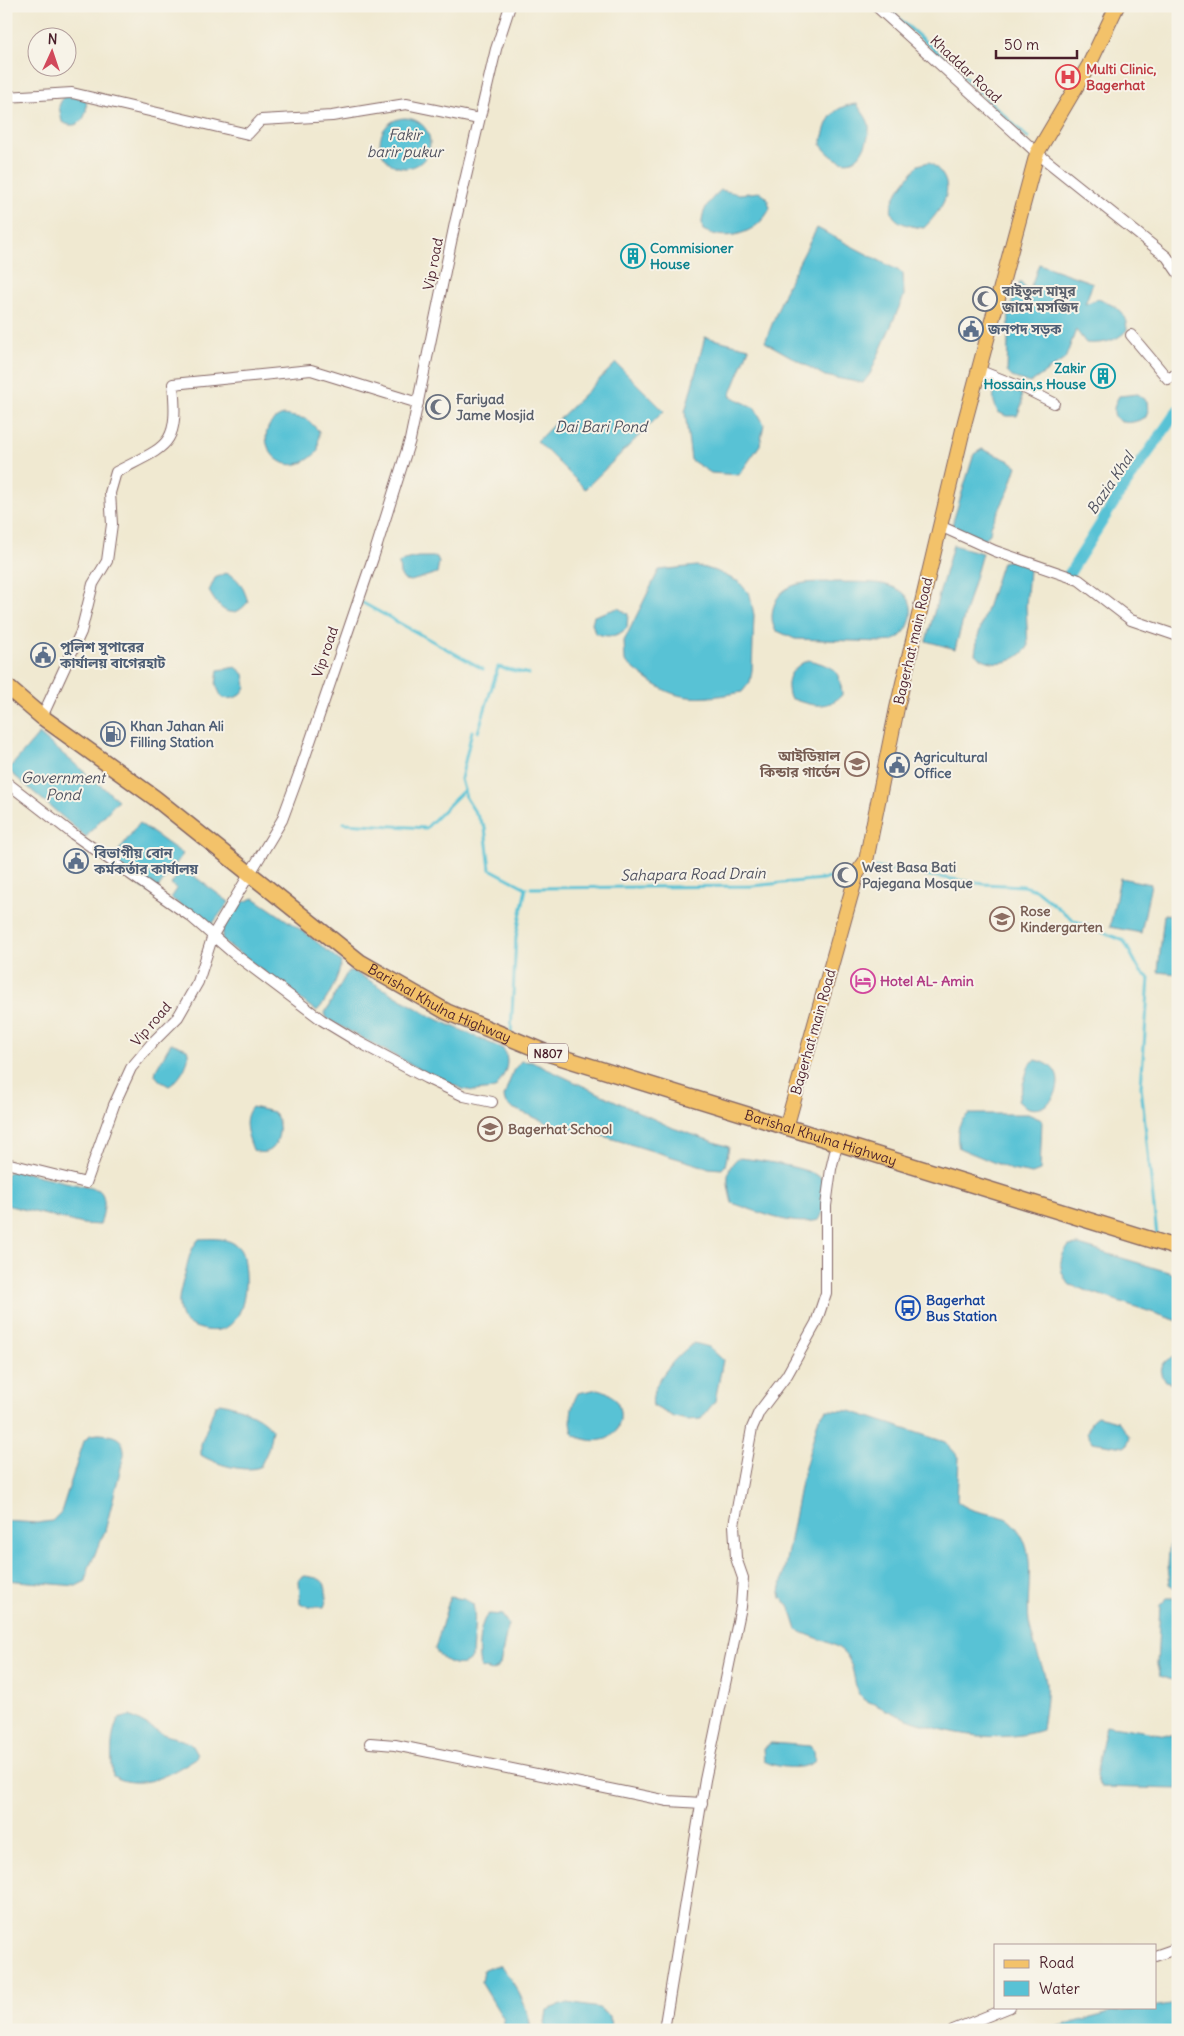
<svg xmlns="http://www.w3.org/2000/svg" width="1184" height="2036" font-family="Delius,'Noto Sans Bengali',sans-serif">
<rect width="100%" height="100%" fill="#f7f3e8"/>
<filter id="ink" filterUnits="userSpaceOnUse"><feTurbulence type="fractalNoise" baseFrequency=".02" numOctaves="2"/><feDisplacementMap in="SourceGraphic" scale="10" xChannelSelector="R" yChannelSelector="G"/><feConvolveMatrix kernelMatrix="1 2 1 2 8 2 1 2 1" color-interpolation-filters="sRGB"/></filter>
<filter id="wash" filterUnits="userSpaceOnUse"><feTurbulence type="fractalNoise" baseFrequency=".0096" numOctaves="4" result="noise"/><feDisplacementMap in="SourceGraphic" scale="20" xChannelSelector="R" yChannelSelector="G"/><feGaussianBlur stdDeviation="1.12" result="paint"/><feColorMatrix in="noise" values="0 0 0 0 0 0 0 0 0 0 0 0 0 0 0 0 0 1.4 0 .05"/><feComposite in="paint" operator="in"/></filter>
<g filter="url(#wash)">
<rect width="100%" height="100%" fill="#f0e9d1"/>
<!-- water -->
<g fill="#59c2d5" stroke="#527080">
<path d="M65 93 86 100C89 116 79 132 62 122L59 106Z"/>
<path d="M857 104C860 110 868 118 869 125 870 132 867 142 864 148 853 171 834 162 821 145 826 122 830 106 857 104Z"/>
<circle cx="405" cy="143" r="25"/>
<path d="M929 162C960 183 945 206 924 228 867 222 898 191 918 165Z"/>
<path d="M721 190 739 194 760 192 767 198 770 208C759 233 727 243 703 230 699 214 708 201 721 190Z"/>
<path d="M817 228 903 273 904 296 870 374 863 383 825 376 765 342 787 286Z"/>
<path d="M1039 264 1093 283 1085 304 1098 299C1115 306 1126 310 1127 330 1116 342 1102 344 1086 343L1076 330 1065 359 1030 383 1012 377 1007 372 1009 310 1020 282 1029 292Z"/>
<path d="M705 337 749 348 730 396 755 408 764 424 760 445 739 475 711 473 691 460 685 412Z"/>
<path d="M616 363 664 411 585 489 537 441Z"/>
<path d="M1001 385 1009 386 1021 393 1022 404 1017 416H1006L998 412C993 402 990 391 1001 385Z"/>
<path d="M1138 394 1147 401 1148 411 1146 417C1125 429 1104 421 1119 396Z"/>
<path d="M283 415 307 419 319 431 318 451C280 492 244 429 283 415Z"/>
<path d="M982 449 1010 461 1017 466 1009 490 991 526 990 534 983 540 956 530 952 525 974 454Z"/>
<path d="M953 545 982 553 955 649 926 641Z"/>
<path d="M418 557H437L439 562 437 573 411 581 404 580 400 574 399 563 404 560Z"/>
<path d="M1016 559 1026 564 1029 570 1026 606 1028 647C1015 664 992 668 975 654L978 636 1002 562Z"/>
<path d="M697 566 716 571 739 582 750 595 754 615 752 670 750 682 742 692C685 703 669 700 625 661L624 641 659 570Z"/>
<path d="M225 573C239 576 244 589 248 602 232 622 219 610 209 591L215 578Z"/>
<path d="M838 582C857 583 882 580 899 590 919 600 913 632 894 640 891 642 886 641 883 642L795 639 775 630C771 621 771 612 775 603 785 578 815 583 838 582Z"/>
<path d="M618 608 628 614 627 628C617 637 608 638 595 633L592 623 594 616Z"/>
<path d="M808 660C832 666 840 668 842 695 826 711 809 705 790 698 784 679 791 668 808 660Z"/>
<path d="M236 667 244 674 246 687C241 697 233 700 222 698L216 685 218 670Z"/>
<path d="M39 734 118 800 86 837 8 770Z"/>
<path d="M139 823 183 854 153 895 109 864Z"/>
<path d="M183 868 229 902 210 927 171 898 177 889 171 884Z"/>
<path d="M1120 878 1151 884 1141 933 1110 927Z"/>
<path d="M254 898 307 934 341 962C340 974 326 1005 316 1011L222 940V931L238 904Z"/>
<path d="M1164 914 1178 916V974L1158 972Z"/>
<path d="M348 971H353L430 1016 503 1049C512 1063 504 1076 495 1089L473 1091 463 1089 436 1078 327 1019 325 1013Z"/>
<path d="M171 1043 187 1049C192 1061 180 1080 169 1086L160 1081 155 1075 156 1070Z"/>
<path d="M1035 1060C1082 1068 1047 1130 1018 1101L1029 1065Z"/>
<path d="M521 1061 532 1062 673 1128 729 1147 725 1166 722 1169 709 1168 603 1136 552 1125 510 1107 505 1102 504 1097 513 1071Z"/>
<path d="M252 1107 273 1112C288 1128 274 1162 253 1150 248 1136 241 1120 252 1107Z"/>
<path d="M969 1114H1028L1042 1120 1040 1171 1032 1174 1012 1170 959 1148C956 1135 957 1121 969 1114Z"/>
<path d="M738 1158C754 1159 813 1168 822 1179 826 1184 824 1192 824 1198 823 1206 824 1213 819 1220 790 1227 760 1212 732 1203 728 1187 723 1170 738 1158Z"/>
<path d="M15 1170 99 1190C108 1198 103 1214 100 1225L83 1224 6 1205V1174Z"/>
<path d="M199 1239C215 1238 239 1237 243 1257 249 1289 245 1343 198 1328 191 1326 183 1322 181 1315 176 1300 181 1288 185 1274 188 1261 190 1249 199 1239Z"/>
<path d="M1079 1245 1178 1275V1321L1070 1285C1059 1274 1057 1258 1069 1246Z"/>
<path d="M694 1343 709 1347 723 1360 715 1401 701 1419 687 1420 674 1417 653 1406C648 1385 678 1354 694 1343Z"/>
<path d="M1178 1357V1384L1166 1381 1161 1375C1161 1364 1166 1357 1178 1357Z"/>
<path d="M598 1389C629 1395 625 1437 602 1440 592 1442 584 1439 574 1436 569 1422 570 1407 578 1393Z"/>
<path d="M1178 1399V1478L1172 1476 1171 1466Z"/>
<path d="M220 1403C236 1406 263 1415 272 1430L268 1450 260 1467C244 1473 215 1464 201 1455V1444L215 1406Z"/>
<path d="M827 1410 850 1411 945 1442 959 1457 957 1501C975 1517 1001 1511 1012 1523 1040 1550 1025 1589 1029 1622 1032 1639 1037 1653 1043 1669 1050 1688 1044 1711 1042 1730 991 1747 922 1729 876 1705 872 1703 866 1701 862 1698 853 1691 856 1669 847 1656 838 1642 812 1638 797 1630L789 1605 781 1598 780 1592 801 1482 819 1417Z"/>
<path d="M1097 1416 1118 1421 1130 1437 1127 1445 1124 1447 1092 1442 1087 1433 1092 1420Z"/>
<path d="M99 1434C115 1435 125 1438 124 1455L105 1531 88 1570 86 1581 76 1586 6 1580V1521L37 1523 52 1521 61 1512 84 1441 90 1435Z"/>
<path d="M1178 1489V1592L1170 1584 1168 1566 1173 1495Z"/>
<path d="M305 1576C319 1578 327 1579 326 1595 326 1600 326 1603 324 1607H309L300 1603 299 1579Z"/>
<path d="M450 1597 464 1599 473 1604C477 1623 472 1640 472 1658 461 1672 441 1661 435 1649Z"/>
<path d="M1167 1598H1178V1682L1160 1676 1157 1665 1160 1605Z"/>
<path d="M489 1614 502 1615 508 1624 500 1665 493 1671 481 1668C476 1658 479 1619 489 1614Z"/>
<path d="M130 1716 163 1734 188 1742 192 1746 197 1755 196 1758C171 1774 142 1792 113 1776 111 1758 110 1736 118 1719Z"/>
<path d="M1106 1725 1178 1737V1789L1100 1787 1096 1776Z"/>
<path d="M771 1743 810 1746 814 1751 815 1761C805 1771 776 1768 764 1761L763 1748Z"/>
<path d="M495 1966H501C515 1984 529 2007 531 2030H504V2020L481 1982 483 1971Z"/>
<path d="M567 2003 599 2008 610 2016 611 2030H544L547 2010Z"/>
<path d="M1178 2003V2030H1045L1110 2013Z"/>
</g>
<g fill="none" stroke-linecap="round" stroke-linejoin="round">
<!-- stream -->
<g stroke="#59c2d5" stroke-width="3">
<path d="M889 10 954 67 1028 138"/>
<path d="M363 603 483 669"/>
<path d="M478 732 498 667 529 674"/>
<path d="M464 790 461 779 472 731"/>
<path d="M344 823 426 828 464 790 466 798 485 828 490 869 526 888 516 937 511 1033"/>
<path d="M873 867 984 884 1023 886 1036 890 1073 920 1124 941 1140 971 1149 978 1141 1087 1157 1236"/>
<path d="M531 888 752 886 852 876"/>
</g>
<!-- canal -->
<path stroke="#59c2d5" stroke-width="11" d="M1069 574 1122 490 1178 410"/>
</g>
</g>
<g filter="url(#ink)">
<g fill="none" stroke-linecap="round" stroke-linejoin="round">
<defs>
<g id="minor">
<path d="M876 6 1037 153 1167 257 1178 273"/>
<path d="M6 97 72 93 248 134 261 120 332 116 406 104 479 119"/>
<path d="M1131 335 1168 379 1178 373"/>
<path d="M978 370 1026 389 1054 403"/>
<path d="M940 526 995 551 1079 580 1131 620 1178 636"/>
<path d="M42 717 81 632 93 584 107 561 112 524 110 493 116 472C168 445 179 447 173 384L311 370 418 403"/>
<path d="M6 782 73 834 190 916 233 953 322 1020 355 1040 426 1078 464 1096 492 1102"/>
<path d="M6 1163 86 1183 114 1105 131 1068 152 1043 178 1017 198 982 213 935 282 820 299 774 373 558 410 440 455 223 496 49 510 6"/>
<path d="M370 1743 395 1745 668 1801 702 1803"/>
<path d="M1155 1956 1178 1948"/>
<path d="M664 2030 705 1780 741 1607 743 1578 736 1558 734 1525 752 1428 759 1412 787 1375 816 1323 826 1293V1206L831 1169 837 1144"/>
<path d="M953 2030 1010 2007"/>
</g>
<path id="major" d="M786 1128 857 873 866 861 897 708 965 421 1037 153 1089 65 1117 6"/>
<g id="highway">
<path id="s1" d="M6 686 42 717 155 798 360 962 447 1012 547 1053 1178 1248"/>
</g>
</defs>
<!-- minor casing -->
<use href="#minor" stroke="#846665" stroke-width="12"/>
<!-- major casing -->
<use href="#major" stroke="#846665" stroke-width="16"/>
<!-- highway casing -->
<use href="#highway" stroke="#846665" stroke-width="18"/>
<!-- minor -->
<use href="#minor" stroke="#fff" stroke-width="10"/>
<!-- major -->
<use href="#major" stroke="#f3c26a" stroke-width="14"/>
<!-- highway -->
<use href="#highway" stroke="#f3c26a" stroke-width="15"/>
</g>
</g>
<!-- icons -->
<defs>
<symbol id="hospital-ring" viewBox="-11 -11 22 22"><circle r="9.5" fill="#f7f3e8" stroke="#e0444e" stroke-width="1.5"/><path d="M-5-5h3v3.5h4V-5h3V5h-3V1.5h-4V5h-3Z" fill="#e0444e"/></symbol>
<symbol id="building-ring" viewBox="-11 -11 22 22"><circle r="9.5" fill="#f7f3e8" stroke="#0f9aa8" stroke-width="1.5"/><path d="M-4-6H4V6H1V3H-1V6H-4ZM-2.5-4.3h1.7v1.8h-1.7ZM.8-4.3h1.7v1.8H.8ZM-2.5-1h1.7V.8h-1.7ZM.8-1h1.7V.8H.8Z" fill="#0f9aa8"/></symbol>
<symbol id="mosque-ring" viewBox="-11 -11 22 22"><circle r="9.5" fill="#f7f3e8" stroke="#6b7280" stroke-width="1.5"/><path d="M3.5-4.9A6 6 0 1 0 3.5 4.9A5 5 0 1 1 3.5-4.9Z" fill="#6b7280"/></symbol>
<symbol id="civic-ring" viewBox="-11 -11 22 22"><circle r="9.5" fill="#f7f3e8" stroke="#5c6f8a" stroke-width="1.5"/><path d="M-.6-6.5H3V-4.5H.6V-3L4-1V1h2V6H-6V1h2V-1L-.6-3ZM-1.2 2.5V6h2.4V2.5Z" fill="#5c6f8a"/></symbol>
<symbol id="fuel-ring" viewBox="-11 -11 22 22"><circle r="9.5" fill="#f7f3e8" stroke="#5c6f8a" stroke-width="1.5"/><path d="M-5.5-6h7V0h2V4h1.3V-2.5L3-4.5l.8-.8L6-3V5H2.5V1h-1V6h-7ZM-4.2-4.7v3.2H.2V-4.7Z" fill="#5c6f8a"/></symbol>
<symbol id="school-ring" viewBox="-11 -11 22 22"><circle r="9.5" fill="#f7f3e8" stroke="#8d6e63" stroke-width="1.5"/><path d="M0-5L7-2L0 1L-7-2ZM-4 1L0 2.5L4 1V4Q0 6-4 4Z" fill="#8d6e63"/></symbol>
<symbol id="hotel-ring" viewBox="-11 -11 22 22"><circle r="9.5" fill="#f7f3e8" stroke="#d1479c" stroke-width="1.5"/><path d="M-6-4.5h1.5V1H6V5H4.5V3h-9V5H-6ZM-4 0a1.8 1.8 0 1 1 3.6 0ZM.5 0V-2.5h3Q6-2.5 6 0Z" fill="#d1479c"/></symbol>
<symbol id="bus-ring" viewBox="-11 -11 22 22"><circle r="9.5" fill="#f7f3e8" stroke="#1a4fb4" stroke-width="1.5"/><path d="M-5-6H5V4H4V6H2V4H-2V6H-4V4H-5ZM-3.5-4V0h7V-4ZM-3.5 1.2v1.5H-2V1.2ZM2 1.2v1.5H3.5V1.2Z" fill="#1a4fb4"/></symbol>
</defs>
<g fill-rule="evenodd">
<use href="#hospital-ring" x="1054" y="63" width="28" height="28"/>
<use href="#building-ring" x="619" y="242" width="28" height="28"/>
<use href="#mosque-ring" x="971" y="285" width="28" height="28"/>
<use href="#civic-ring" x="957" y="315" width="28" height="28"/>
<use href="#building-ring" x="1089" y="362" width="28" height="28"/>
<use href="#mosque-ring" x="424" y="393" width="28" height="28"/>
<use href="#civic-ring" x="29" y="641" width="28" height="28"/>
<use href="#fuel-ring" x="99" y="720" width="28" height="28"/>
<use href="#school-ring" x="843" y="750" width="28" height="28"/>
<use href="#civic-ring" x="883" y="751" width="28" height="28"/>
<use href="#civic-ring" x="62" y="847" width="28" height="28"/>
<use href="#mosque-ring" x="831" y="861" width="28" height="28"/>
<use href="#school-ring" x="988" y="905" width="28" height="28"/>
<use href="#hotel-ring" x="849" y="967" width="28" height="28"/>
<use href="#school-ring" x="476" y="1115" width="28" height="28"/>
<use href="#bus-ring" x="894" y="1294" width="28" height="28"/>
</g>
<g text-anchor="middle" dominant-baseline="central" stroke-width="4" stroke-linejoin="round" paint-order="stroke">
<!-- shield labels -->
<rect fill="#f7f3e8" stroke="#7e5f64" stroke-width="1" x="528" y="1043.5" width="40" height="19" rx="4"/>
<g font-size="12" font-weight="bold" fill="#4a1f2b">
<text x="548" y="1053">N807</text>
</g>
<!-- street labels -->
<g font-size="14" fill="#4a1f2b" stroke="#f7f3e8">
<text transform="translate(966 69) rotate(43)">Khaddar Road</text>
<text transform="translate(433 264) rotate(-79)">Vip road</text>
<text transform="translate(913 641) rotate(-77)">Bagerhat main Road</text>
<text transform="translate(325 652) rotate(-71)">Vip road</text>
<text stroke="none"><textPath href="#s1" startOffset="539">Barishal Khulna Highway</textPath></text>
<text transform="translate(151 1024) rotate(-49)">Vip road</text>
<text transform="translate(813 1032) rotate(-74)">Bagerhat main Road</text>
<text stroke="none"><textPath href="#s1" startOffset="944">Barishal Khulna Highway</textPath></text>
</g>
<!-- health labels -->
<g font-size="14" font-weight="bold" fill="#be3a42" stroke="#f7f3e8" text-anchor="start">
<text x="1086" y="69">Multi Clinic,<tspan x="1086" dy="16">Bagerhat</tspan></text>
</g>
<!-- culture labels -->
<g font-size="14" font-weight="bold" fill="#0d838f" stroke="#f7f3e8" text-anchor="start">
<text x="650" y="248">Commisioner<tspan x="650" dy="16">House</tspan></text>
<text x="1086" y="368" text-anchor="end">Zakir<tspan x="1086" dy="16">Hossain,s House</tspan></text>
</g>
<!-- worship labels -->
<g font-size="14" font-weight="bold" fill="#5b616d" stroke="#f7f3e8" text-anchor="start">
<text x="1002" y="291">বাইতুল মামুর<tspan x="1002" dy="16">জামে মসজিদ</tspan></text>
<text x="456" y="399">Fariyad<tspan x="456" dy="16">Jame Mosjid</tspan></text>
<text x="862" y="867">West Basa Bati<tspan x="862" dy="16">Pajegana Mosque</tspan></text>
</g>
<!-- service labels -->
<g font-size="14" font-weight="bold" fill="#4e5e75" stroke="#f7f3e8" text-anchor="start">
<text x="988" y="329">জনপদ সড়ক</text>
<text x="60" y="647">পুলিশ সুপারের<tspan x="60" dy="16">কার্যালয় বাগেরহাট</tspan></text>
<text x="130" y="726">Khan Jahan Ali<tspan x="130" dy="16">Filling Station</tspan></text>
<text x="914" y="757">Agricultural<tspan x="914" dy="16">Office</tspan></text>
<text x="94" y="853">বিভাগীয় বোন<tspan x="94" dy="16">কর্মকর্তার কার্যালয়</tspan></text>
</g>
<!-- education labels -->
<g font-size="14" font-weight="bold" fill="#785e54" stroke="#f7f3e8" text-anchor="start">
<text x="840" y="756" text-anchor="end">আইডিয়াল<tspan x="840" dy="16">কিন্ডার গার্ডেন</tspan></text>
<text x="1020" y="911">Rose<tspan x="1020" dy="16">Kindergarten</tspan></text>
<text x="508" y="1129">Bagerhat School</text>
</g>
<!-- hotel labels -->
<g font-size="14" font-weight="bold" fill="#b23c85" stroke="#f7f3e8" text-anchor="start">
<text x="880" y="981">Hotel AL- Amin</text>
</g>
<!-- transit labels -->
<g font-size="14" font-weight="bold" fill="#164399" stroke="#f7f3e8" text-anchor="start">
<text x="926" y="1300">Bagerhat<tspan x="926" dy="16">Bus Station</tspan></text>
</g>
<!-- water labels -->
<g font-size="15" font-style="italic" fill="#4e505e" stroke="#f7f3e8">
<text x="405" y="134">Fakir<tspan x="405" dy="17">barir pukur</tspan></text>
<text x="601" y="426">Dai Bari Pond</text>
<text transform="translate(1110 483) rotate(-56)">Bazia Khal</text>
<text x="63" y="777">Government<tspan x="63" dy="17">Pond</tspan></text>
<text transform="translate(693 874) rotate(-1)">Sahapara Road Drain</text>
</g>
</g>
<!-- margin -->
<rect width="1184" height="2036" fill="none" stroke="#f7f3e8" stroke-width="25"/>
<!-- legend -->
<rect x="994" y="1944" width="162" height="65" fill="#f7f3e8" stroke="#b29e9c"/>
<rect x="1004" y="1960" width="25" height="8" fill="#f3c26a" stroke="#b29e9c"/>
<text x="1039" y="1968" font-size="15" fill="#4a1f2b">Road</text>
<rect x="1004" y="1981" width="25" height="15" fill="#59c2d5" stroke="#b29e9c"/>
<text x="1039" y="1994" font-size="15" fill="#4a1f2b">Water</text>
<!-- north arrow -->
<g transform="translate(52 52) rotate(3)"><circle r="24" fill="#f7f3e8" stroke="#b29e9c"/>
<path d="M0-4L9 19L0 12L-9 19Z" fill="#d1495b"/>
<text y="-8" font-size="14" font-weight="bold" text-anchor="middle" fill="#4a1f2b">N</text>
</g>
<!-- scale -->
<path d="M996 50v8h81v-8" fill="none" stroke="#4a1f2b" stroke-width="2.5"/>
<text x="1004" y="50" font-size="15" fill="#4a1f2b" stroke="#f7f3e8" stroke-width="4" paint-order="stroke">50 m</text>
</svg>
